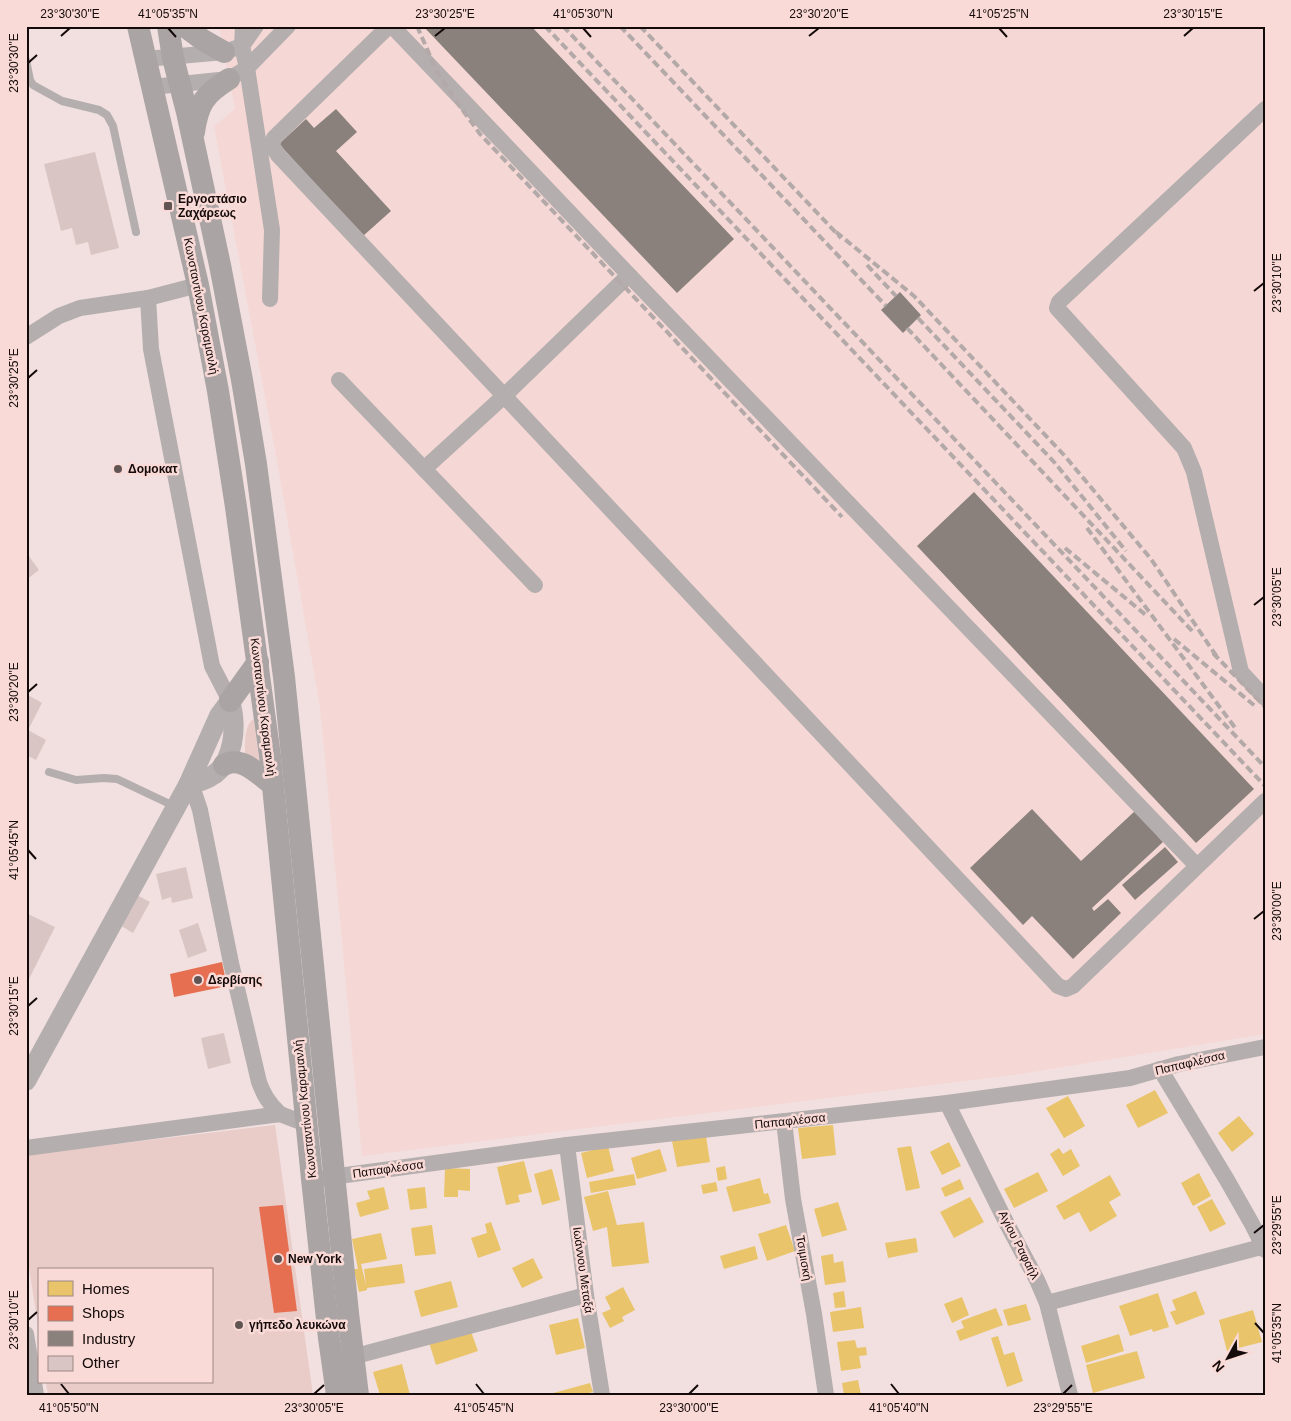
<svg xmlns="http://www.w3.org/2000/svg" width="1291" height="1421" font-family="Arial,sans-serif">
<rect width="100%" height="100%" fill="#f1e0df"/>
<!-- built -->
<path fill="#f5d8d5" d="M219 26H1265V1034L1014 1075 362 1156 320 707 275 450 214 126 235 109Z"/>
<!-- green -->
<g fill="#e9cbc8">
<path d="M253 719 254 720 260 768 245 755C245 743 244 727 253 719Z"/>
<path d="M275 1125 313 1395H48L46 1382H211V1270H39V1332L26 1248V1155Z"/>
</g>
<!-- homes -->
<g fill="#e9c46a">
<path d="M1155 1090 1168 1113 1138 1128 1126 1105Z"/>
<path d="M1068 1096 1085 1126 1064 1138 1046 1108Z"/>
<path d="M1239 1116 1254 1134 1232 1152 1218 1133Z"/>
<path d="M833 1125 836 1155 802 1159 798 1128Z"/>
<path d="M706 1136 710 1162 677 1167 672 1141Z"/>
<path d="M949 1142 961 1166 942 1175 930 1152Z"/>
<path d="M608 1146 614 1171 587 1178 581 1153Z"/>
<path d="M911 1146 920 1188 906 1191 897 1148Z"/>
<path d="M1059 1148 1063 1154 1071 1149 1080 1166 1063 1176 1050 1154Z"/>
<path d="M660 1149 667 1171 637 1179 631 1158Z"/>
<path d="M524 1161 532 1192 518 1195 520 1202 506 1205 497 1167Z"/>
<path d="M725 1166 727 1179 718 1181 716 1168Z"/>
<path d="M445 1168 470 1169V1191L458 1190V1197H444Z"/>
<path d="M552 1169 560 1200 542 1205 534 1174Z"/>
<path d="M1038 1172 1048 1191 1014 1208 1004 1189Z"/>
<path d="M1199 1173 1211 1196 1193 1206 1181 1183Z"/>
<path d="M634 1174 636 1185 591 1193 589 1182Z"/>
<path d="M1110 1175 1121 1195 1109 1202 1117 1216 1090 1232 1079 1212 1064 1220 1056 1206Z"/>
<path d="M760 1178 764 1194 768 1193 771 1203 733 1212 726 1187Z"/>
<path d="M960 1179 964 1189 945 1197 941 1188Z"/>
<path d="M716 1182 718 1191 703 1194 701 1185Z"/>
<path d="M384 1187 389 1209 360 1217 356 1203 370 1199 367 1191Z"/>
<path d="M425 1187 427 1208 410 1210 407 1189Z"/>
<path d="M608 1191 617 1225 644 1222 649 1263 612 1267 607 1227 593 1231 584 1197Z"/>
<path d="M970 1197 984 1222 954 1238 940 1212Z"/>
<path d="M1212 1199 1226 1224 1210 1232 1197 1207Z"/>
<path d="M838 1202 847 1230 822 1237 814 1209Z"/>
<path d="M491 1222 501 1250 478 1258 471 1238 487 1233 485 1224Z"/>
<path d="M432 1225 436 1254 415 1256 411 1228Z"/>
<path d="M786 1225 795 1251 767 1261 758 1234Z"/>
<path d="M381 1233 387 1259 361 1264 366 1285 364 1269 402 1264 405 1283 367 1288V1290L359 1292 354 1269H358L352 1239Z"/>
<path d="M916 1238 918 1252 888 1258 885 1243Z"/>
<path d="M755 1246 758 1259 724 1269 720 1256Z"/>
<path d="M833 1254 834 1263 843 1261 846 1282 825 1285 821 1256Z"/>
<path d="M533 1258 543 1278 522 1288 512 1268Z"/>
<path d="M451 1281 458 1307 421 1317 414 1291Z"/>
<path d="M623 1287 635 1310 622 1317 624 1321 610 1328 602 1313 611 1309 605 1297Z"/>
<path d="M844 1291 846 1307 835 1308 833 1293Z"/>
<path d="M1196 1291 1205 1314 1176 1325 1170 1312 1176 1310 1172 1300Z"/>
<path d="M1158 1293 1169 1327 1153 1332 1152 1329 1130 1336 1119 1306Z"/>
<path d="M962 1297 969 1315 952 1323 944 1304Z"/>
<path d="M1026 1304 1031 1320 1008 1326 1003 1310Z"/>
<path d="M861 1307 864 1328 833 1332 830 1312Z"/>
<path d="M996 1308 1003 1325 960 1341 956 1331 964 1328 961 1321Z"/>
<path d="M1253 1310 1262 1342 1227 1351 1219 1320Z"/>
<path d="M578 1318 585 1348 556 1355 549 1325Z"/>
<path d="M469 1326 478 1351 436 1365 428 1339Z"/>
<path d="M1119 1334 1124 1351 1086 1363 1081 1346Z"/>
<path d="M998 1336 1004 1355 1014 1352 1023 1381 1007 1387 991 1338Z"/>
<path d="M855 1340 857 1348 866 1347 867 1355 859 1356 861 1368 841 1371 837 1342Z"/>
<path d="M1137 1351 1145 1378 1093 1393 1086 1365Z"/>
<path d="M402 1364 410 1395H380L373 1372Z"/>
<path d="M858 1380 861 1395H844L842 1383Z"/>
<path d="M590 1383 593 1392 584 1394 585 1395H546Z"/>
</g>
<!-- shops -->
<g fill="#e76f51">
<path d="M222 962 227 986 174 997 170 974Z"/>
<path d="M283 1205 297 1311 274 1313 259 1207Z"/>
</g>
<!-- industry -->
<g fill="#8a817c">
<path d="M423 26H531L734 239 677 293Z"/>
<path d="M336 109 357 132 336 151 391 211 363 236 279 144 306 119 314 128Z"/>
<path d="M900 292 921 315 903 333 881 310Z"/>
<path d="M974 492 1254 789 1196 843 917 546Z"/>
<path d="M1032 809 1081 861 1135 811 1163 842 1092 908 1094 911 1108 899 1121 913 1073 959 1032 916 1023 925 970 868Z"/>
<path d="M1165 847 1178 862 1135 900 1122 885Z"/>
</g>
<!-- building -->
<g fill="#d9c6c4">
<path d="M95 152 119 248 91 255 88 242 76 245 72 228 61 231 44 164Z"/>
<path d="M26 552 39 570 26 580Z"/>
<path d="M26 694 42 703 28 730 46 740 36 760 26 755Z"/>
<path d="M186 867 193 898 172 903 171 897 162 900 156 874Z"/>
<path d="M135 894 150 902 133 933 118 924Z"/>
<path d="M26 913 55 927 26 985Z"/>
<path d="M198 923 207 951 188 958 179 930Z"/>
<path d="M224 1033 231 1063 208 1069 201 1038Z"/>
</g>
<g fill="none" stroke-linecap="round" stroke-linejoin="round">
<!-- service -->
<g stroke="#b4aeae" stroke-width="8">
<path d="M26 60 30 80 33 85 62 101 99 110 107 115 113 126 136 232"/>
<path d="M49 772 76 780 104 778 117 779 176 807"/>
</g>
<!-- minor -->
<g stroke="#b4aeae" stroke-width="16">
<path d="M243 26 242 46 247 68 272 230 270 299"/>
<path d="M389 26 274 138 272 146 278 155 1058 986 1066 989 1073 986 1265 801"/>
<path d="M392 26 629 275 1197 866"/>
<path d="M146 59 224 52 242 46 256 26"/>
<path d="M152 87 229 79 247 68 288 26"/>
<path d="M1265 109 1059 302 1057 308 1184 448 1194 472 1241 672 1265 698"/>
<path d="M148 298 151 349 212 666 230 701"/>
<path d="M26 337 59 316 80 308 148 298 198 285"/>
<path d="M339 380 535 585"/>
<path d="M424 469 504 396 629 275"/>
<path d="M188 785 195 795 200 810 231 963 259 1082C264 1095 269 1104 280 1114"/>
<path d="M1160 1069 1227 1180 1252 1224 1265 1250"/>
<path d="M947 1103 1006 1222 1037 1280 1047 1303 1070 1395"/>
<path d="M784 1121 793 1199 814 1314 826 1395"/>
<path d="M567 1145 586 1295 602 1395"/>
<path d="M26 1148 280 1114 306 1124"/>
<path d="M324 1178 567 1145 947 1103 1130 1078 1179 1064 1265 1047"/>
<path d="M1047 1303 1265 1246"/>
<path d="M26 1334 36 1395"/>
<path d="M352 1357 586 1295"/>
</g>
<!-- tertiary -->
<g stroke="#b4aeae" stroke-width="20">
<path d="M188 785C195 783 203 781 210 777 235 764 237 725 230 701"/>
<path d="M26 1081 188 785 219 716 230 701"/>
</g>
<!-- secondary -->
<g stroke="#aaa4a4" stroke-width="22">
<path d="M138 26 198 285 218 391 236 507 270 756 312 1179 329 1338 337 1395"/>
<path d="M168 26 173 58 187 112 220 265 242 380 256 464 284 677 348 1313 358 1395"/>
<path d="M184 26 203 40 224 52"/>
<path d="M194 132C198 103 205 94 229 79"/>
<path d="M230 701 258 662"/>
<path d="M224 765C242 755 259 775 273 785"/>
</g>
<!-- rail -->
<g stroke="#b3a9a8" stroke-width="4" stroke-dasharray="8 4" stroke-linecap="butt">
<path d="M417 26 438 74 459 105 480 134 842 517"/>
<path d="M545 26 1265 786"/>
<path d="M563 26 1265 767"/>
<path d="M620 26 886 306"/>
<path d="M640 26 841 238"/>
<path d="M836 232 914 296 1064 455 1151 559 1217 657"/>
<path d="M867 265 896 296"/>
<path d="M918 318 1055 463 1126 551"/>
<path d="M907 328 1194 633"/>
<path d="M1087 528 1236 729"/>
<path d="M1065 548 1147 616"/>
<path d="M1174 639 1255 706"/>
<path d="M1213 653 1265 707"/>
</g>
</g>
<!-- ticks -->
<path fill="none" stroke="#130a09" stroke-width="2" d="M168 28 176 37M583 28 591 37M999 28 1007 37M61 36 70 28M435 36 445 28M809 36 819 28M1184 36 1193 28M28 63 37 55M1254 291 1264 283M28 378 37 370M1254 605 1264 597M28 692 37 684M28 850 36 859M1254 919 1264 911M28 1006 37 998M1254 1233 1264 1225M28 1320 37 1312M1255 1323 1264 1333M61 1384 69 1394M476 1384 484 1394M891 1384 899 1394M314 1394 324 1385M689 1394 698 1385M1063 1394 1072 1385"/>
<!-- markers -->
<g fill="#615554" stroke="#f9dad7" stroke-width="2">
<rect x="163" y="201" width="10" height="10" rx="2.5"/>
<circle cx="118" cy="469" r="5"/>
<circle cx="198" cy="980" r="5"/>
<circle cx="278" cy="1259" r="5"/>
<circle cx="239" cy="1325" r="5"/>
</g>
<g text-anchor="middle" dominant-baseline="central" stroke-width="5" stroke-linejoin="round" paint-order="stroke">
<!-- poi labels -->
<g font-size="12" font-weight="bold" fill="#130a09" stroke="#f9dad7" text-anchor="start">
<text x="178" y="199">Εργοστάσιο<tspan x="178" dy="14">Ζαχάρεως</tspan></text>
<text x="128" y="469">Δομοκατ</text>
<text x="208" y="980">Δερβίσης</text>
<text x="288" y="1259">New York</text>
<text x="249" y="1325">γήπεδο λευκώνα</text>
</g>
<!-- street labels -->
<g font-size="12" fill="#130a09" stroke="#f9dad7">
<text transform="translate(201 306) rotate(79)">Κωνσταντίνου Καραμανλή</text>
<text transform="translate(263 707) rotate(83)">Κωνσταντίνου Καραμανλή</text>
<text transform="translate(1190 1063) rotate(-13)">Παπαφλέσσα</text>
<text transform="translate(305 1109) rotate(-96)">Κωνσταντίνου Καραμανλή</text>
<text transform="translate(790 1121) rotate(-6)">Παπαφλέσσα</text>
<text transform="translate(388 1169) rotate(-8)">Παπαφλέσσα</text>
<text transform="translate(1019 1245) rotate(63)">Αγίου Ραφαήλ</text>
<text transform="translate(804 1258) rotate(80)">Τσιμισκή</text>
<text transform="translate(583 1270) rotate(82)">Ιωάννου Μεταξά</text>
</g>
</g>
<!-- border -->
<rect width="1291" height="1421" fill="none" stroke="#f9dad7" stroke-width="55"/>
<!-- legend -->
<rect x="38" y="1268" width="175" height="115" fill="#f9dad7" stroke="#9d8785"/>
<rect x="48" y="1281" width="25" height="15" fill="#e9c46a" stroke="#9d8785"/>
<text x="82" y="1294" font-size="15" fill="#130a09">Homes</text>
<rect x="48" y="1306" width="25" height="15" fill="#e76f51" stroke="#9d8785"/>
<text x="82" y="1318" font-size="15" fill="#130a09">Shops</text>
<rect x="48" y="1331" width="25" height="15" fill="#8a817c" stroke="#9d8785"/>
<text x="82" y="1344" font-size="15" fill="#130a09">Industry</text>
<rect x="48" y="1356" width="25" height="15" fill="#d9c6c4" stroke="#9d8785"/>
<text x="82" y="1368" font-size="15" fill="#130a09">Other</text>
<!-- north arrow -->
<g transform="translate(1228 1358) rotate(230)" stroke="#f9dad7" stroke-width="4" paint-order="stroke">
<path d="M0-4L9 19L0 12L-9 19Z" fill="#130a09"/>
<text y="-8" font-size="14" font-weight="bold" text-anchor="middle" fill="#130a09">N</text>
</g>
<rect x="28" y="28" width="1236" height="1366" fill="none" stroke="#130a09" stroke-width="2"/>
<g font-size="12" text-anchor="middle" fill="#130a09">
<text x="70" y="18">23°30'30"E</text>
<text x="168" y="18">41°05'35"N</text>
<text x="445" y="18">23°30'25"E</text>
<text x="583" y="18">41°05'30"N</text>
<text x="819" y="18">23°30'20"E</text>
<text x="999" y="18">41°05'25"N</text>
<text x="1193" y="18">23°30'15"E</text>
<text transform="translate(14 63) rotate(-90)" y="4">23°30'30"E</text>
<text transform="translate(1277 283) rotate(-90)" y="4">23°30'10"E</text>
<text transform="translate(14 378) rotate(-90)" y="4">23°30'25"E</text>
<text transform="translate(1277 597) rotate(-90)" y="4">23°30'05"E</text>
<text transform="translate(14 692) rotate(-90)" y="4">23°30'20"E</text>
<text transform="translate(14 850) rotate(-90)" y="4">41°05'45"N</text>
<text transform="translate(1277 911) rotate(-90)" y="4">23°30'00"E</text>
<text transform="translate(14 1006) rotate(-90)" y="4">23°30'15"E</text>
<text transform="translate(1277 1225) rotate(-90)" y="4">23°29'55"E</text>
<text transform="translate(14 1320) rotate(-90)" y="4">23°30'10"E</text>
<text transform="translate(1277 1333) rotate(-90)" y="4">41°05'35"N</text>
<text x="69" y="1412">41°05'50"N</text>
<text x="314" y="1412">23°30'05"E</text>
<text x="484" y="1412">41°05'45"N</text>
<text x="689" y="1412">23°30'00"E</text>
<text x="899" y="1412">41°05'40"N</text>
<text x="1063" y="1412">23°29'55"E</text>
</g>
</svg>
